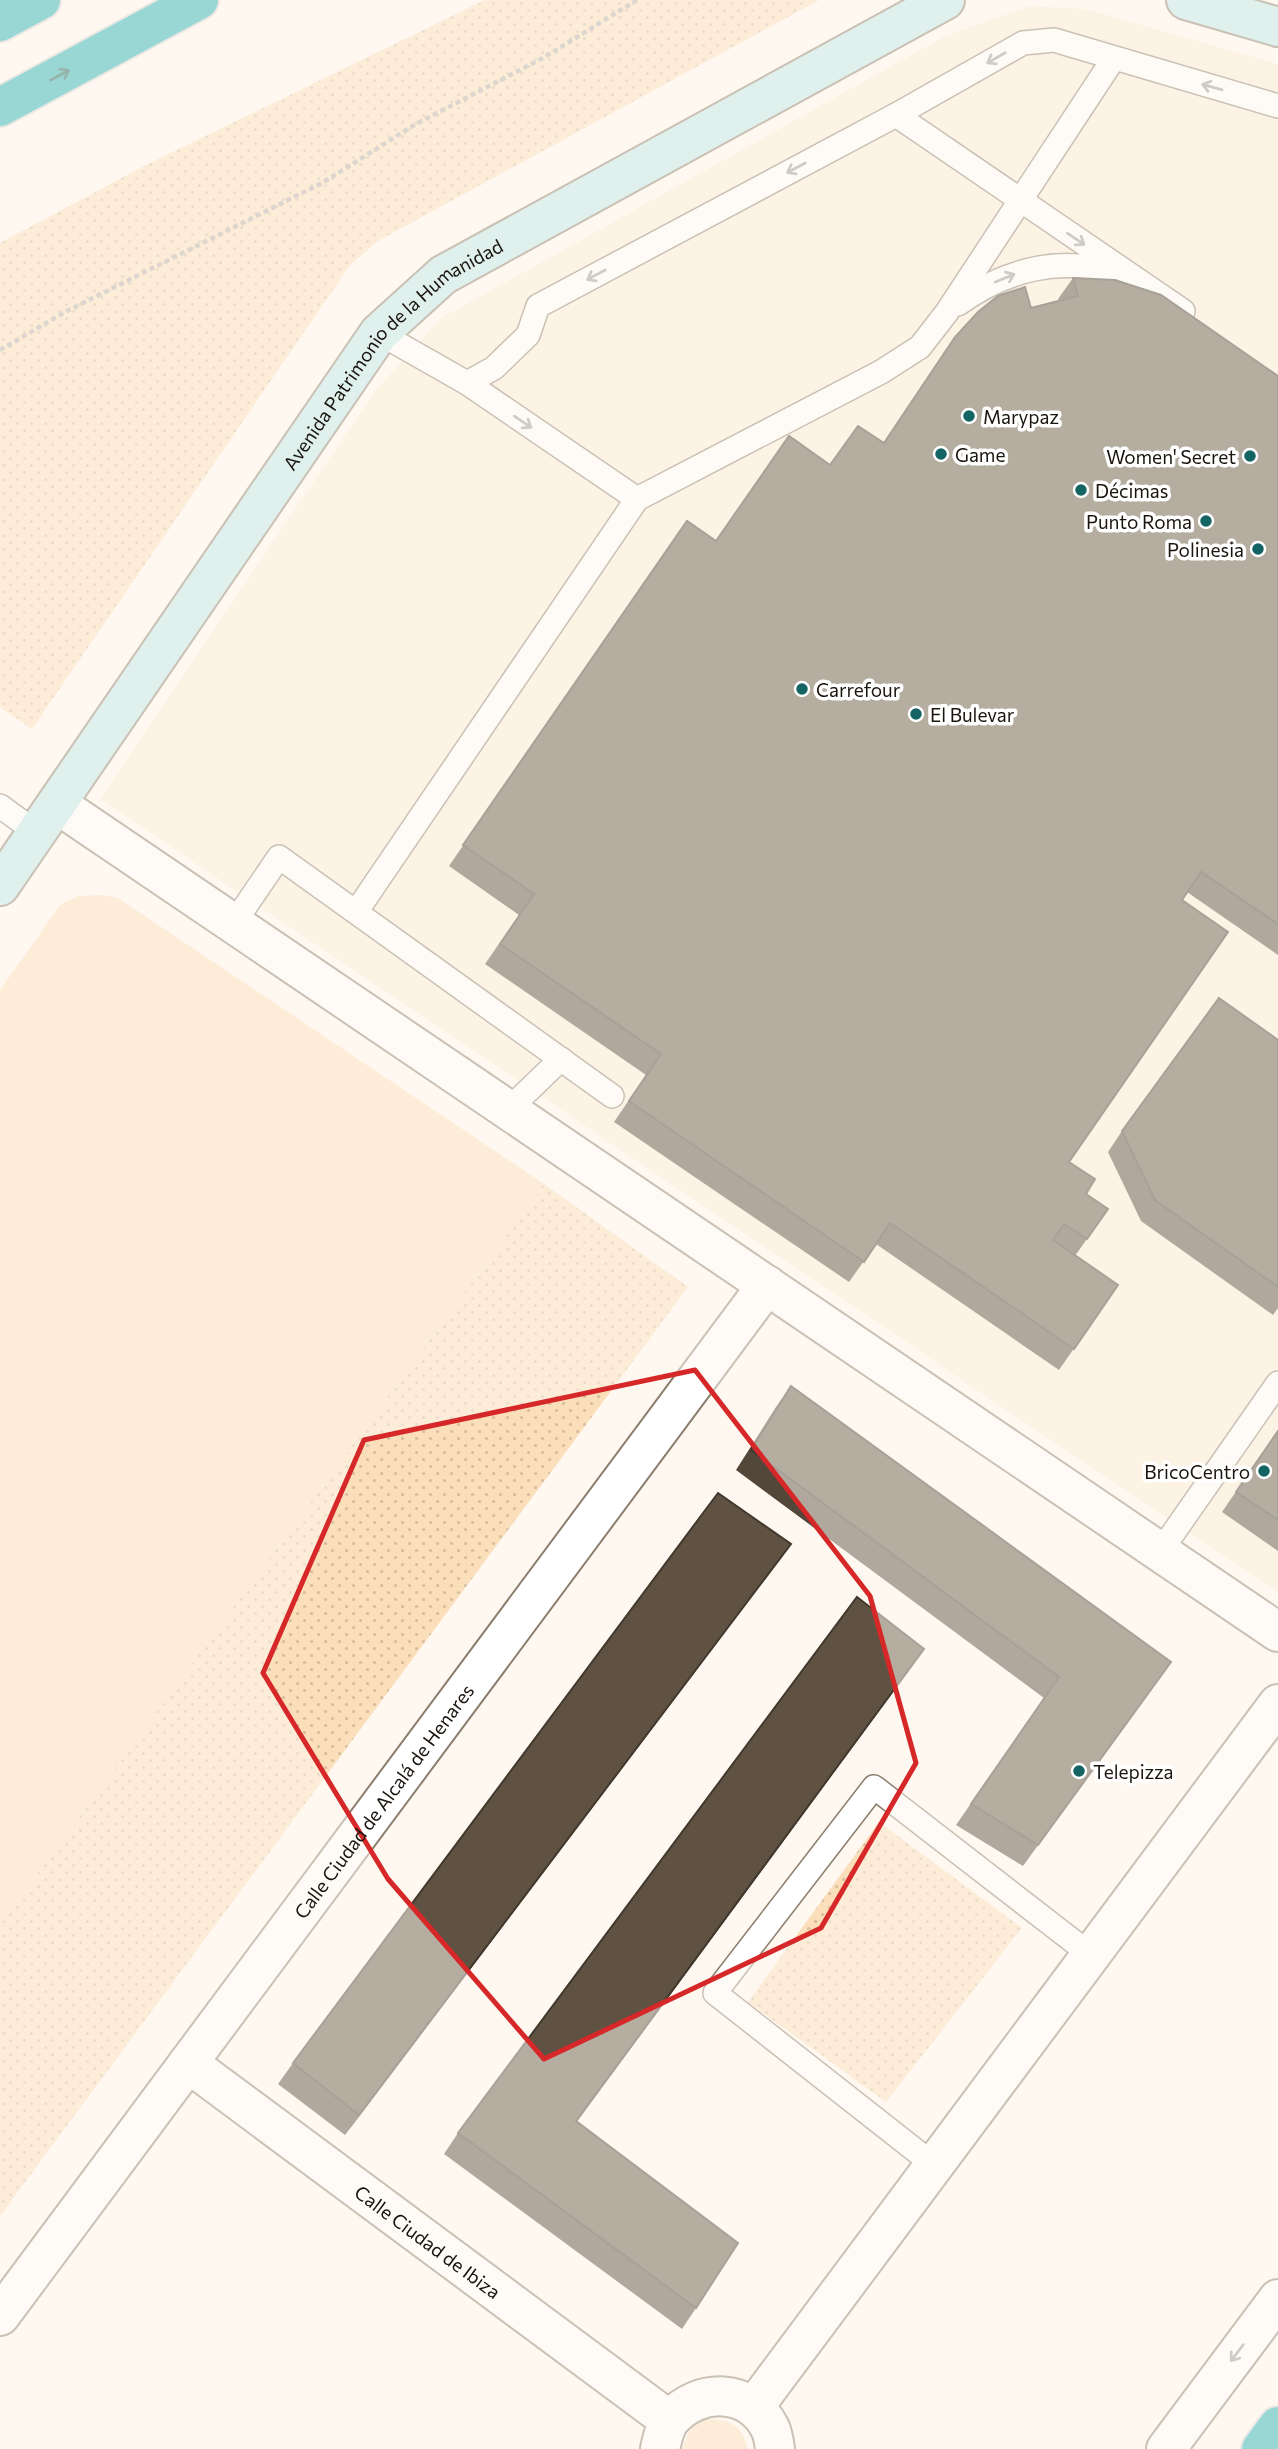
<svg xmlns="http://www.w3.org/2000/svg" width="1278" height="2449" font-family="Commissioner,sans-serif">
<defs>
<pattern id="park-dots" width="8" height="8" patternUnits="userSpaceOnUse" patternTransform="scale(1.75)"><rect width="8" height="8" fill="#fbdeba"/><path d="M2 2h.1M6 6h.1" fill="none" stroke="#d7be9f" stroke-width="1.8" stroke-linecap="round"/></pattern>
</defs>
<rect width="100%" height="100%" fill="#fef8f0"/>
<!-- built -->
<path fill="#fdedd8" d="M1030 6 1086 9 1278 64V1593L100 799 374 392 440 319 945 36Z"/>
<!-- green -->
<g fill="#fbdeba">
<path d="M101 895 118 898 544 1184 0 1925V990L61 904 79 896Z"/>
<path d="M706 2419C731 2420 741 2424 748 2449H682L690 2429Z"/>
</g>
<!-- park -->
<g fill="url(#park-dots)">
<path d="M485 0H819L378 241 350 265 32 729 0 707V243L144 166Z"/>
<path d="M544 1184 688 1287 0 2216V1925Z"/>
<path d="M879 1822 1022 1928 886 2102 748 2002Z"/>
</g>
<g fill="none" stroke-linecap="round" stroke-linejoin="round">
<defs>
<g id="lane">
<path d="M896 115 1183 311"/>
<path d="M958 304C1005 270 1062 254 1119 275"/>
<path d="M379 333 467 383 637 499"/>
<path d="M467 383 494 368 528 335 538 306 896 115 1023 43 1054 40 1278 106"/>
<path d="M0 806 37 833"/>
<path d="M356 912 637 499 881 372 920 347 947 312 1114 58"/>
<path d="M234 923 279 857 612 1096"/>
<path d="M508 1110 561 1059"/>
<path d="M1160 1552 1278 1383"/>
<path d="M934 2165 715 1993 874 1787 1091 1955"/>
</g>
<g id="street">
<path d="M57 804 1278 1632"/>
<path id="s1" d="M188 2063 669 2420"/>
<path id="s2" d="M0 2316 767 1285"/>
<path d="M754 2407 1278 1704"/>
<path d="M660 2449C662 2440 665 2426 671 2419 699 2387 750 2388 770 2428 773 2434 774 2442 775 2449"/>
<path d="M1166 2449 1278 2299"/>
</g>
<g id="secondary">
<path d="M1186 0 1278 27"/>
<path id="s3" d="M0 886 379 333 443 275 945 0"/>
</g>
<g id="highway">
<path d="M0 22 41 0"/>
<path d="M0 107 199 0"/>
<path d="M1261 2449 1278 2426"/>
</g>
</defs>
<!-- lane casing -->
<use href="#lane" stroke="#8c7e6d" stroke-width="26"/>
<!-- street casing -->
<use href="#street" stroke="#8c7e6d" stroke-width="42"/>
<!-- secondary casing -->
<use href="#secondary" stroke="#8c7e6d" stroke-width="42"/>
<!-- highway casing -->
<use href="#highway" stroke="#d6d5d4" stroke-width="42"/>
<!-- path -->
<path stroke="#b4aea7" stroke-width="4.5" stroke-dasharray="5 3.5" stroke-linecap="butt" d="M0 350 67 311 322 183 416 124 543 58 637 0"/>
<!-- lane -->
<use href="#lane" stroke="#fff" stroke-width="23"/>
<!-- street -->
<use href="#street" stroke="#fff" stroke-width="38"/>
<!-- secondary -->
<use href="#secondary" stroke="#bce7e7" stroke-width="38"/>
<!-- highway -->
<use href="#highway" stroke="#1eb0af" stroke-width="38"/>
</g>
<!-- wall -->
<g fill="#524739">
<path d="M1073 278 1278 376V955L1187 892 1182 900 1069 1162 1086 1194 1108 1209 1075 1256 1118 1285 1059 1370 876 1244 849 1282 614 1122 646 1075 485 964 519 915 449 866 687 521 716 541 830 465 884 443 955 337 1031 308 1059 301 1058 299Z"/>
<path d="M1278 1040V1308L1273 1315 1141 1221 1108 1152 1122 1131Z"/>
<path d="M791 1386 1156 1683 1023 1866 956 1825 1044 1698 736 1470 776 1407Z"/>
<path d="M1278 1430V1551L1222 1512Z"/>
<path d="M776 1564 345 2135 278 2084 293 2063Z"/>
<path d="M909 1670 577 2121 696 2308 682 2329 444 2154 458 2133Z"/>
</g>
<!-- shaded-wall -->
<g fill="#42392e">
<path d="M791 1544 776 1564 345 2135 359 2115Z"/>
<path d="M924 1649 909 1670 562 2142 576 2121Z"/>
</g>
<!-- building -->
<g fill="#5f5242" stroke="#42392e" stroke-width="2">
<path d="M1073 278 1115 280 1161 295 1278 376V924L1201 872 1182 900 1228 932 1069 1162 1095 1179 1086 1194 1108 1209 1087 1239 1064 1224 1053 1240 1118 1285 1074 1349 890 1223 864 1262 629 1101 661 1054 500 944 534 894 463 845 687 521 716 541 789 436 830 465 858 426 884 443 955 337 978 312 998 296 1025 287 1031 308 1078 296Z"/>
<path d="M1219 998 1278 1040V1287L1155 1200 1122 1131Z"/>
<path d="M791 1386 1171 1662 1038 1845 971 1804 1059 1677 751 1450Z"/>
<path d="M1278 1431V1520L1236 1492Z"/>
<path d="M718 1493 791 1544 359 2115 293 2063Z"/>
<path d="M857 1597 924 1649 576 2121 738 2243 696 2308 458 2133Z"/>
</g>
<!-- one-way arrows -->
<defs><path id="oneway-shaft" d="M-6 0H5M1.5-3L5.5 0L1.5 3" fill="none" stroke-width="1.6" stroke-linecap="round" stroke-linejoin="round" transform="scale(1.75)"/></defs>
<g stroke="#989593">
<use href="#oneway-shaft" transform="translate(996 58) rotate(150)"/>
<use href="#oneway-shaft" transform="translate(1212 87) rotate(-164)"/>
<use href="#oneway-shaft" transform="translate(796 168) rotate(152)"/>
<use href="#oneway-shaft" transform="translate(1076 239) rotate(34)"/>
<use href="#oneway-shaft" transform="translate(596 275) rotate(152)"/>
<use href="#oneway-shaft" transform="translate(1005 278) rotate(-22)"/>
<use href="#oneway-shaft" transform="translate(523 422) rotate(34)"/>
<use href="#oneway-shaft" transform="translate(1237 2353) rotate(127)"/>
</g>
<use stroke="#1c625e" href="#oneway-shaft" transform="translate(60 75) rotate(-28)"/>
<!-- marked area -->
<path d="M0 0H1278V2449H0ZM695 1370 870 1596 916 1763 821 1928 544 2059 388 1879 263 1673 364 1440Z" fill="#fef8f0" fill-opacity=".55" fill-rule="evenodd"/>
<path fill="none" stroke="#d62828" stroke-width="5" stroke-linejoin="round" d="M695 1370 870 1596 916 1763 821 1928 544 2059 388 1879 263 1673 364 1440Z"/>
<!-- markers -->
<g fill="#156464" stroke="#fff" stroke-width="2.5">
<circle cx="969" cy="416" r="7"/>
<circle cx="941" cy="454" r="7"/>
<circle cx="1250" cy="456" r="7"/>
<circle cx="1081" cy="490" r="7"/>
<circle cx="1206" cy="521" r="7"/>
<circle cx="1258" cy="549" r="7"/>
<circle cx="802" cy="689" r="7"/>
<circle cx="916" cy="714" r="7"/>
<circle cx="1264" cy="1471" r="7"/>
<circle cx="1079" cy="1771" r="7"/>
</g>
<g text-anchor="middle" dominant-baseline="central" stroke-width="7" stroke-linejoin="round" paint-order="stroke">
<!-- street labels -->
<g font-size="19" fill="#19140e" stroke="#fff">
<text stroke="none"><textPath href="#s3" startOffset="665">Avenida Patrimonio de la Humanidad</textPath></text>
<text stroke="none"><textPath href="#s2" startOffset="642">Calle Ciudad de Alcalá de Henares</textPath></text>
<text stroke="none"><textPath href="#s1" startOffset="299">Calle Ciudad de Ibiza</textPath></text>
</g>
<!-- poi labels -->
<g font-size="19" fill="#19140e" stroke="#fff" text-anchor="start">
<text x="983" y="416">Marypaz</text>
<text x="955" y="454">Game</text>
<text x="1236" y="456" text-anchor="end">Women' Secret</text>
<text x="1095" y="490">Décimas</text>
<text x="1192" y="521" text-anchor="end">Punto Roma</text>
<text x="1244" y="549" text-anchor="end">Polinesia</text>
<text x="816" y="689">Carrefour</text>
<text x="930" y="714">El Bulevar</text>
<text x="1250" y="1471" text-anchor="end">BricoCentro</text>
<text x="1093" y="1771">Telepizza</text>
</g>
</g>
</svg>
